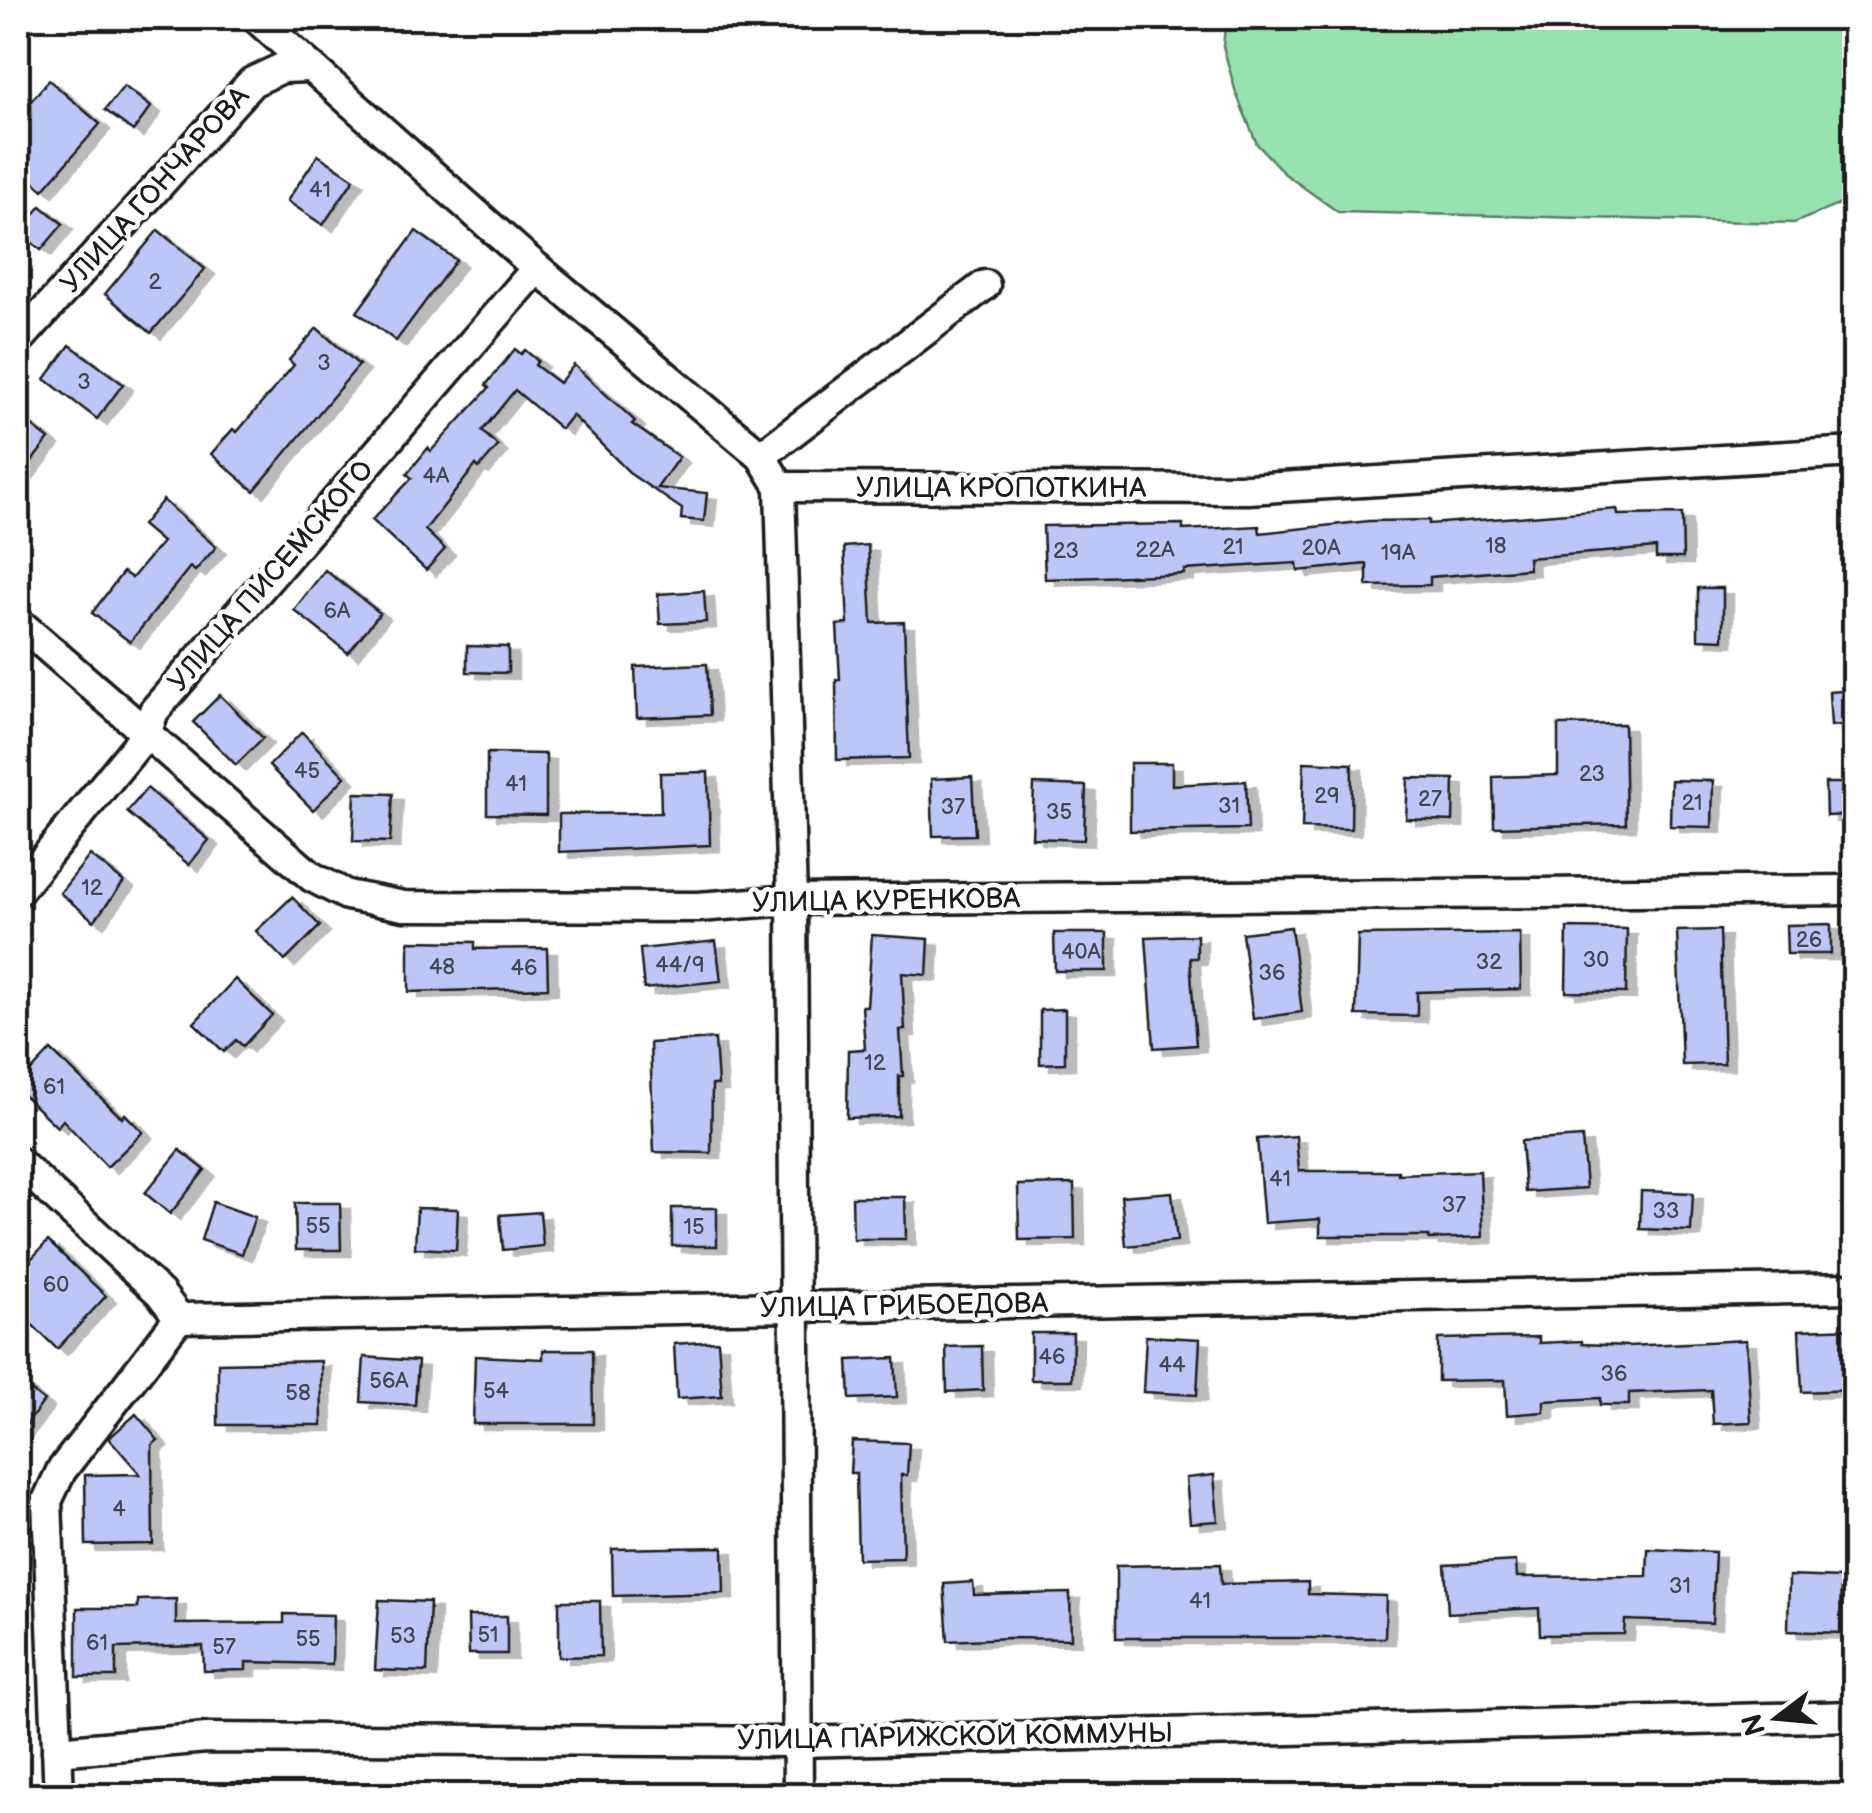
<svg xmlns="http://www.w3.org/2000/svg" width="1872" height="1813" font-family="'Balsamiq Sans',sans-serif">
<defs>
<filter id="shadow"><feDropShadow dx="10" dy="6" stdDeviation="0" flood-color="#0004"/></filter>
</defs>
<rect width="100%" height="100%" fill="#fff"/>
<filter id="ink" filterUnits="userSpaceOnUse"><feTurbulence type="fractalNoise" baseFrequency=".01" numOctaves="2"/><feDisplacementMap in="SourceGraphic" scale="20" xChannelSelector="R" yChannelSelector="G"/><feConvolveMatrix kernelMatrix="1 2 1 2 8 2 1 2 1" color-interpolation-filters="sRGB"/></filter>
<g filter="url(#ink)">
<!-- green -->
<path fill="#98e2b1" stroke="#5a7f66" stroke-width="2.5" d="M1226 18H1854V194L1843 203 1794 223 1338 212 1285 174 1257 144 1236 93 1223 46Z"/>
<!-- building -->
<g fill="#bdc6f7" stroke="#1c1c1c" stroke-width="2.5" filter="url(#shadow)">
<path d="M49 80 100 124 43 190 18 168V116Z"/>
<path d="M124 86 151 107 133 131 105 110Z"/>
<path d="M318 155 354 179 323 225 287 201Z"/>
<path d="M41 206 63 224 41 250 19 232Z"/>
<path d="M158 230 205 269 151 333 105 294Z"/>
<path d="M416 231 456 260 396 341 357 312Z"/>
<path d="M317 328 359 365 254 491 211 454 233 429 237 432 294 365 289 360Z"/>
<path d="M70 345 123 384 97 419 45 379Z"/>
<path d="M515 349 521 354 525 350 538 361 535 365 559 383 574 365 635 421 632 424 679 457 657 488 707 493 704 521 681 519 682 509 632 475 572 415 561 429 515 390 482 431 498 446 479 468 476 465 425 530 445 549 426 570 372 520 412 478 407 474 428 448 431 451 489 388 486 385Z"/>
<path d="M18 415 49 439 18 479Z"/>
<path d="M163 500 216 547 195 571 190 567 130 642 92 613 123 572 132 578 162 542 142 525Z"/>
<path d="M1617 509 1618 515 1682 514 1683 558H1656V548L1528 558 1529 569 1430 577V585L1367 586V564L1298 571 1297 563 1184 570V574L1045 579 1043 526 1183 524V530L1259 526 1260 533 1369 521 1429 520V524Z"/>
<path d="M868 545 872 623 904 622 909 758 837 760 836 680H840L837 625 848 624 844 547Z"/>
<path d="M325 570 380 613 348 653 294 610Z"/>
<path d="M1698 588H1723V640L1698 639Z"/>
<path d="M704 591 706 622 660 624 658 594Z"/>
<path d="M467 646 508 647V673L467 672Z"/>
<path d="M707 664 710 715 637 718 635 667Z"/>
<path d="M1854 690V724L1831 726 1829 692Z"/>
<path d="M220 695 263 738 236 765 193 722Z"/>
<path d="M1624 724 1626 824 1494 827 1493 777 1558 775V725Z"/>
<path d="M302 732 345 777 313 810 269 766Z"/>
<path d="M487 753 546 754V815L487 814Z"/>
<path d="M1304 762 1352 764 1351 829 1302 828Z"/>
<path d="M1130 763H1172V785L1246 781 1248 829 1130 831Z"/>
<path d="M708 772 710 845 559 852V814L661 813 660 773Z"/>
<path d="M972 777 975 835 933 836 931 779Z"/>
<path d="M1408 778 1454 779 1453 821 1406 819Z"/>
<path d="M1671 780 1713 781 1712 827 1670 826Z"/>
<path d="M1825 783H1854V815L1826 816Z"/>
<path d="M1034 784 1086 786 1084 840 1032 838Z"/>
<path d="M147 788 209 840 189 865 127 812Z"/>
<path d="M355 793 393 794 390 842 353 841Z"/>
<path d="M90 855 124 882 94 921 60 893Z"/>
<path d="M292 897 320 926 285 961 256 931Z"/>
<path d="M1831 924V954H1787L1786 925Z"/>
<path d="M1291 927 1302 1012 1253 1019 1242 933Z"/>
<path d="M1567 928 1627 929 1626 993 1566 992Z"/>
<path d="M1720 930 1724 1064 1682 1065 1677 931Z"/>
<path d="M1054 933H1107V971H1055Z"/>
<path d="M1520 933 1521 989 1417 992V1016L1356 1015 1358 935Z"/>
<path d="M872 935 929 939 927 975 902 973 905 1030H900L903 1076H899V1116L847 1118 848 1050 865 1049 862 1006H867Z"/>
<path d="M1197 935V958H1190L1196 1045 1154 1048 1146 937Z"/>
<path d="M409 941 475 942V949L547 948 548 988 409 992Z"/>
<path d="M716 941 721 981 644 989 640 949Z"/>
<path d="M235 979 272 1015 243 1046 236 1040 224 1052 194 1023Z"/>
<path d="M1065 1009V1063L1040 1064V1010Z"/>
<path d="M715 1039 718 1085H712L711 1153 654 1152 650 1043Z"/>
<path d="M51 1050 122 1118 125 1114 143 1132 107 1167 63 1120 57 1127 18 1090V1085Z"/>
<path d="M1296 1136 1299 1171H1398V1174L1480 1171 1483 1237 1429 1239V1236H1320V1219L1264 1223 1257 1139Z"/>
<path d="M1582 1137 1586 1188 1525 1192 1521 1141Z"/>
<path d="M180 1150 205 1170 170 1214 145 1193Z"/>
<path d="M1074 1184 1075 1239 1019 1240 1018 1185Z"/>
<path d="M1641 1191 1693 1193 1691 1231 1640 1229Z"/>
<path d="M1172 1192 1177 1241 1126 1246 1121 1196Z"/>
<path d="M852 1197H905L906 1239H853Z"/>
<path d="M213 1202 255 1217 242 1254 201 1240Z"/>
<path d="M295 1203H340L341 1250H296Z"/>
<path d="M417 1208 458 1209 456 1250 415 1248Z"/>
<rect x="672" y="1208" width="45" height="38"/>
<path d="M540 1212 543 1246 503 1250 500 1215Z"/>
<path d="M48 1241 106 1296 57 1349 18 1311V1273Z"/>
<path d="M1854 1328V1390L1802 1392 1799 1330Z"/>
<path d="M1031 1333H1073L1072 1380H1031Z"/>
<path d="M1146 1336 1200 1339 1197 1395 1143 1392Z"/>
<path d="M1539 1337V1343L1582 1341V1344L1628 1346 1746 1340 1751 1422 1713 1424 1711 1390 1629 1393V1405H1600V1398L1544 1401V1412L1507 1415 1505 1380 1438 1381V1339Z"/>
<path d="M718 1341 722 1396 677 1399 674 1344Z"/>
<path d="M982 1346 983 1390 947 1392 946 1347Z"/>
<path d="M543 1350H592L593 1424H473L475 1356 543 1359Z"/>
<path d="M364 1357 418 1361 415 1405 361 1402Z"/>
<path d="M895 1358 897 1397 850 1399 848 1360Z"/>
<path d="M321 1361 322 1425H218V1363Z"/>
<path d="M18 1380 44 1401 18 1436Z"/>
<path d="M136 1414 158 1440 152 1445 153 1544 86 1545 85 1475 140 1474 109 1438Z"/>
<path d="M852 1441 909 1443 907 1475H901L903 1558 858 1559 856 1473H850Z"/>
<path d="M1214 1475 1218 1521 1190 1523 1186 1478Z"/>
<path d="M723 1547 724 1593 613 1596 612 1549Z"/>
<path d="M1648 1549 1715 1552 1712 1623 1625 1620 1624 1634 1540 1635 1539 1608 1448 1613 1445 1565 1516 1561 1517 1577 1647 1576Z"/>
<path d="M1220 1564 1221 1584 1308 1582V1594L1386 1596 1385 1638H1116V1566Z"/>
<path d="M1789 1576 1841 1578 1840 1633 1788 1631Z"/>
<path d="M973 1582 974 1595 1070 1593 1071 1639 1009 1638 948 1641 944 1584Z"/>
<path d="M176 1599V1624L284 1623V1614L333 1615 332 1664 246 1662V1670L204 1671 203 1646 116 1648V1677H77V1608H138V1600Z"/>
<path d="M379 1600 430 1602 427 1672 375 1670Z"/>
<path d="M559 1601H600L601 1656 559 1657Z"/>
<path d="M468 1616H507V1654H469Z"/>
</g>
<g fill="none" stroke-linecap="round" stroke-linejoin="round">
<defs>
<g id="street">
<path d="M256 18 537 268 761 456 780 487 792 900 798 1796"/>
<path d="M18 341 252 82 282 68 308 67"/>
<path d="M761 456 985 285"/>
<path d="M780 487 1248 489 1854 452"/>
<path d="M18 622 312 877 347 895 404 906 698 907 792 900 1854 890"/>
<path d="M18 891 146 734 154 711 537 268"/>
<path d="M18 1162 160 1293 179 1318 1854 1288"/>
<path d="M57 1751 207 1738 797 1742 1854 1716"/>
<path d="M59 1796 47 1501 61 1471 179 1318"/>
</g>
</defs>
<!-- street casing -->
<use href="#street" stroke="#1c1c1c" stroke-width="35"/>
<!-- street -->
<use href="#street" stroke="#fff" stroke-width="28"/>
</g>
</g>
<g text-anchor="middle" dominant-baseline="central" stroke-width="9" stroke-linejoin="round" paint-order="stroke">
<!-- number labels -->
<g font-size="22" fill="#444653">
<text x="320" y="190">41</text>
<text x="155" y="282">2</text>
<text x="324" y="363">3</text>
<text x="84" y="382">3</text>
<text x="436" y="476">4А</text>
<text x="1496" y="546">18</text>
<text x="1233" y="547">21</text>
<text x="1321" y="548">20А</text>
<text x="1155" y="550">22А</text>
<text x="1066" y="551">23</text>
<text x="1398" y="553">19А</text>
<text x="337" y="611">6А</text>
<text x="307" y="771">45</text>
<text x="1592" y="774">23</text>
<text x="516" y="784">41</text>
<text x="1327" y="796">29</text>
<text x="1430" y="799">27</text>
<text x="1692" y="803">21</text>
<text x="1229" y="806">31</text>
<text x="953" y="807">37</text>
<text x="1059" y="812">35</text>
<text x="92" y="888">12</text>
<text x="1809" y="940">26</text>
<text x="1081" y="952">40А</text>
<text x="1596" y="960">30</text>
<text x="1489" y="962">32</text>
<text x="680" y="965">44/9</text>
<text x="442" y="967">48</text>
<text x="524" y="968">46</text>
<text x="1272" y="973">36</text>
<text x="875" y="1063">12</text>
<text x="54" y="1087">61</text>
<text x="1280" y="1179">41</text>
<text x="1454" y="1205">37</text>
<text x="1666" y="1211">33</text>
<text x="318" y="1226">55</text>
<text x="694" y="1227">15</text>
<text x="56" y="1285">60</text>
<text x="1052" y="1357">46</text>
<text x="1172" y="1365">44</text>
<text x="1614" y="1374">36</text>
<text x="389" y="1381">56А</text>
<text x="496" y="1391">54</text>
<text x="298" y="1393">58</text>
<text x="119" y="1509">4</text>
<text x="1680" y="1586">31</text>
<text x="1200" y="1601">41</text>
<text x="488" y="1635">51</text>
<text x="403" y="1636">53</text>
<text x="308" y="1639">55</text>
<text x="97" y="1643">61</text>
<text x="224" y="1647">57</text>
</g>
<!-- street labels -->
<g font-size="28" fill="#1c1c1c" stroke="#fff">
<text transform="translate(155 190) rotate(-48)">УЛИЦА ГОНЧАРОВА</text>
<text x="1001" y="488">УЛИЦА КРОПОТКИНА</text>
<text transform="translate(271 576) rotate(-49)">УЛИЦА ПИСЕМСКОГО</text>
<text transform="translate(886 901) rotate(-1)">УЛИЦА КУРЕНКОВА</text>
<text transform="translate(904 1306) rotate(-1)">УЛИЦА ГРИБОЕДОВА</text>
<text transform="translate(955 1737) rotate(-1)">УЛИЦА ПАРИЖСКОЙ КОММУНЫ</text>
</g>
</g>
<!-- margin -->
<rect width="1872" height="1813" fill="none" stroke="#fff" stroke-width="60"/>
<rect x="30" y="30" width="1812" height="1753" fill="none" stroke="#1c1c1c" stroke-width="4" filter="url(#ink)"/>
<!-- north arrow -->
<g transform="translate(1777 1718) rotate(254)" stroke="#ffffff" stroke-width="8" paint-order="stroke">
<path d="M0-8L18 38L0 25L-18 38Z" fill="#1c1c1c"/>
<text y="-15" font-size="28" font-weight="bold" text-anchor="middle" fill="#1c1c1c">N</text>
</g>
</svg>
